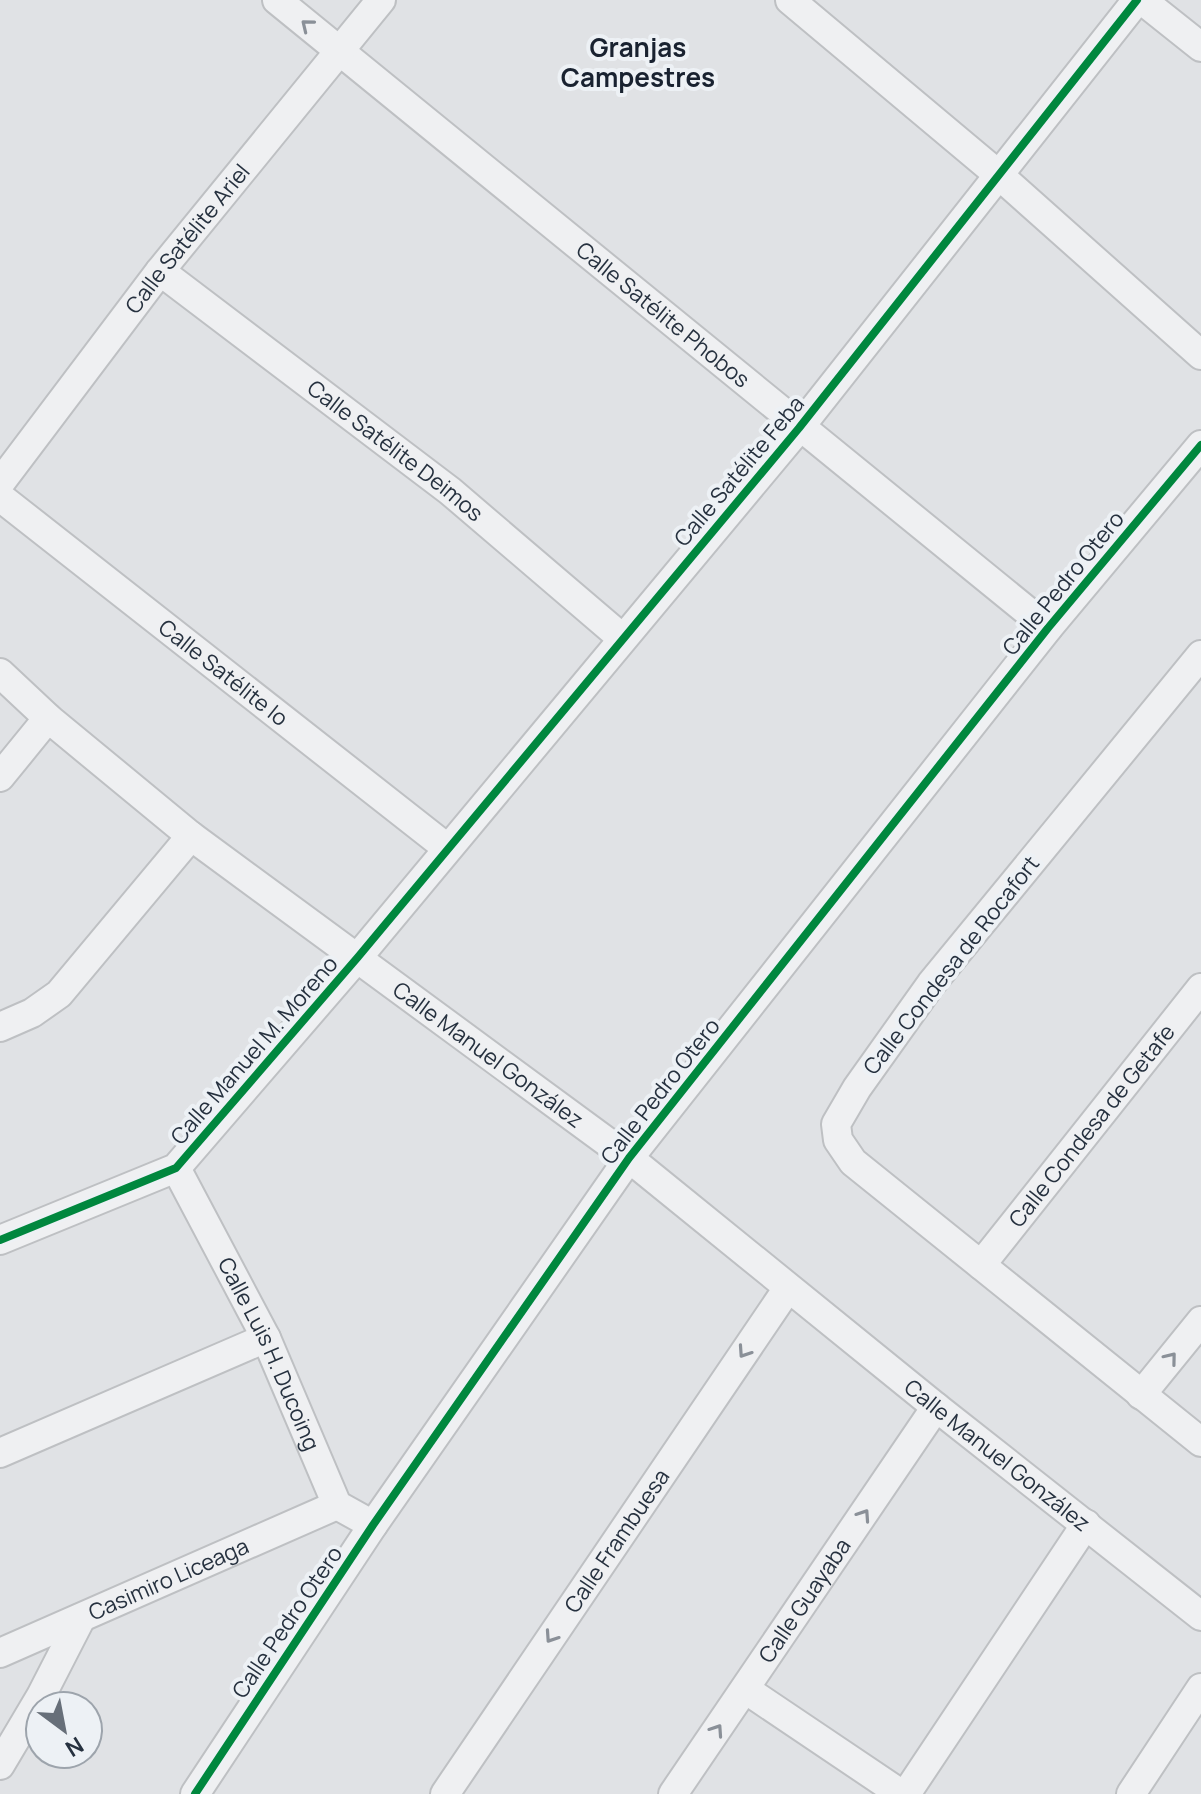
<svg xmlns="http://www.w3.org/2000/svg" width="1201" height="1794" font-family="Manrope,sans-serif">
<rect width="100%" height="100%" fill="#e0e2e5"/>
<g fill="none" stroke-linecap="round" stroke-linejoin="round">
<defs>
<g id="street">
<path id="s1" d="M277 0 1048 628"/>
<path d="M790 0 1000 176 1201 355"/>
<path d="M1142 0 1201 47"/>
<path id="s2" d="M160 271 450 491 622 638"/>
<path id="s3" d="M0 483 160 271 381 0"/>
<path id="s4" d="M0 497 447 848"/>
<path d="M1201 655 931 984 857 1088 836 1124 838 1140 853 1162 1201 1442"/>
<path id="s5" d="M0 673 48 718 191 836 629 1158 936 1407 1201 1616"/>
<path d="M0 777 48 718"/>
<path d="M0 1027 32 1013 59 994 191 836"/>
<path id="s6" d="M176 1168 266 1338 337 1505 373 1525"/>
<path d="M0 1240 176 1168 358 957 799 428 1137 0"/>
<path id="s7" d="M981 1265 1201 988"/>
<path d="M1141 1395 1201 1321"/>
<path d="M0 1453 266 1338"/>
<path id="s8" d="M0 1653 337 1505"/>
<path d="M745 1689 901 1794"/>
<path d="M0 1765 41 1696 81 1618"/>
<path d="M195 1794 373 1525 629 1158 1048 628 1201 445"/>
<path id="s9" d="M445 1794 788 1288"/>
<path id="s10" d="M673 1794 936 1407"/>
<path d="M906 1794 1086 1524"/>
<path d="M1131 1794 1201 1688"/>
</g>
</defs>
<!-- street casing -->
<use href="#street" stroke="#bec0c3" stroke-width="32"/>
<!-- street -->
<use href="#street" stroke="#eff0f2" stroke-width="28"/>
<defs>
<g id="cycleway">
<path d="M0 1240 176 1168 358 957 799 428 1137 0"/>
<path d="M195 1794 373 1525 629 1158 1048 628 1201 445"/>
</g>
</defs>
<!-- cycleway casing -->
<use href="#cycleway" stroke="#edf1f5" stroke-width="13"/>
<!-- cycleway -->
<use href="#cycleway" stroke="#00873e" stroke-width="8"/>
</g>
<!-- one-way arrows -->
<defs><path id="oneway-chevron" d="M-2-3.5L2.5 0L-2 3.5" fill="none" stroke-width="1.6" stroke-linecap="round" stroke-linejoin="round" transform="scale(2)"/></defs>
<g stroke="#8a9098">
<use href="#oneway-chevron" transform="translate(307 25) rotate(-141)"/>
<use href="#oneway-chevron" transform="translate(744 1352) rotate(124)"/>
<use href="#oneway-chevron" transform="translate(1171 1358) rotate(-51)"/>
<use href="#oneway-chevron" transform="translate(864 1515) rotate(-56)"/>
<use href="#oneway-chevron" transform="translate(551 1637) rotate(124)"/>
<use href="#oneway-chevron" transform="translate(717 1730) rotate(-56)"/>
</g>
<g text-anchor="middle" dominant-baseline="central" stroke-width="8" stroke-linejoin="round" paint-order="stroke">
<!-- street labels -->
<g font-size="22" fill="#26313f" stroke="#edf1f5">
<text stroke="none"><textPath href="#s3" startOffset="308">Calle Satélite Ariel</textPath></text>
<text stroke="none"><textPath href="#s1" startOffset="498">Calle Satélite Phobos</textPath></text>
<text stroke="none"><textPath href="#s2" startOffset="296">Calle Satélite Deimos</textPath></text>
<text transform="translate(739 471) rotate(-50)">Calle Satélite Feba</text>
<text transform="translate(1063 583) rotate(-51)">Calle Pedro Otero</text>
<text stroke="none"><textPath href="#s4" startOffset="284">Calle Satélite Io</textPath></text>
<text transform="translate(951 965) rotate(-52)">Calle Condesa de Rocafort</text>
<text transform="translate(254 1050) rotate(-49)">Calle Manuel M. Moreno</text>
<text stroke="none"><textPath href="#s5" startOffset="620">Calle Manuel González</textPath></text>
<text transform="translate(660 1091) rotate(-52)">Calle Pedro Otero</text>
<text stroke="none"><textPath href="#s7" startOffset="178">Calle Condesa de Getafe</textPath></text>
<text stroke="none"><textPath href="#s6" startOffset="208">Calle Luis H. Ducoing</textPath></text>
<text stroke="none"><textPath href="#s5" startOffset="1268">Calle Manuel González</textPath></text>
<text stroke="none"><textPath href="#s9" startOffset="306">Calle Frambuesa</textPath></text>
<text stroke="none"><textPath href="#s8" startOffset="184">Casimiro Liceaga</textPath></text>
<text stroke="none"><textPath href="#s10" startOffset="234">Calle Guayaba</textPath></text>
<text transform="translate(287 1622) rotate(-56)">Calle Pedro Otero</text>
</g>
<!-- quarter labels -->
<g font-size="26" font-weight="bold" fill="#192230" stroke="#edf1f5">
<text x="638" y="47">Granjas<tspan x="638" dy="30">Campestres</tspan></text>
</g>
</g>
<!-- north arrow -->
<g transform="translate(64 1730) rotate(148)"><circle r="38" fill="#edf1f5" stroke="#9da4ac" stroke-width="2"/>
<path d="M0-6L14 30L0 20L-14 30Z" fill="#676f79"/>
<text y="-12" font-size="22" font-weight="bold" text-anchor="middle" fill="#26313f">N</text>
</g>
</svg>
